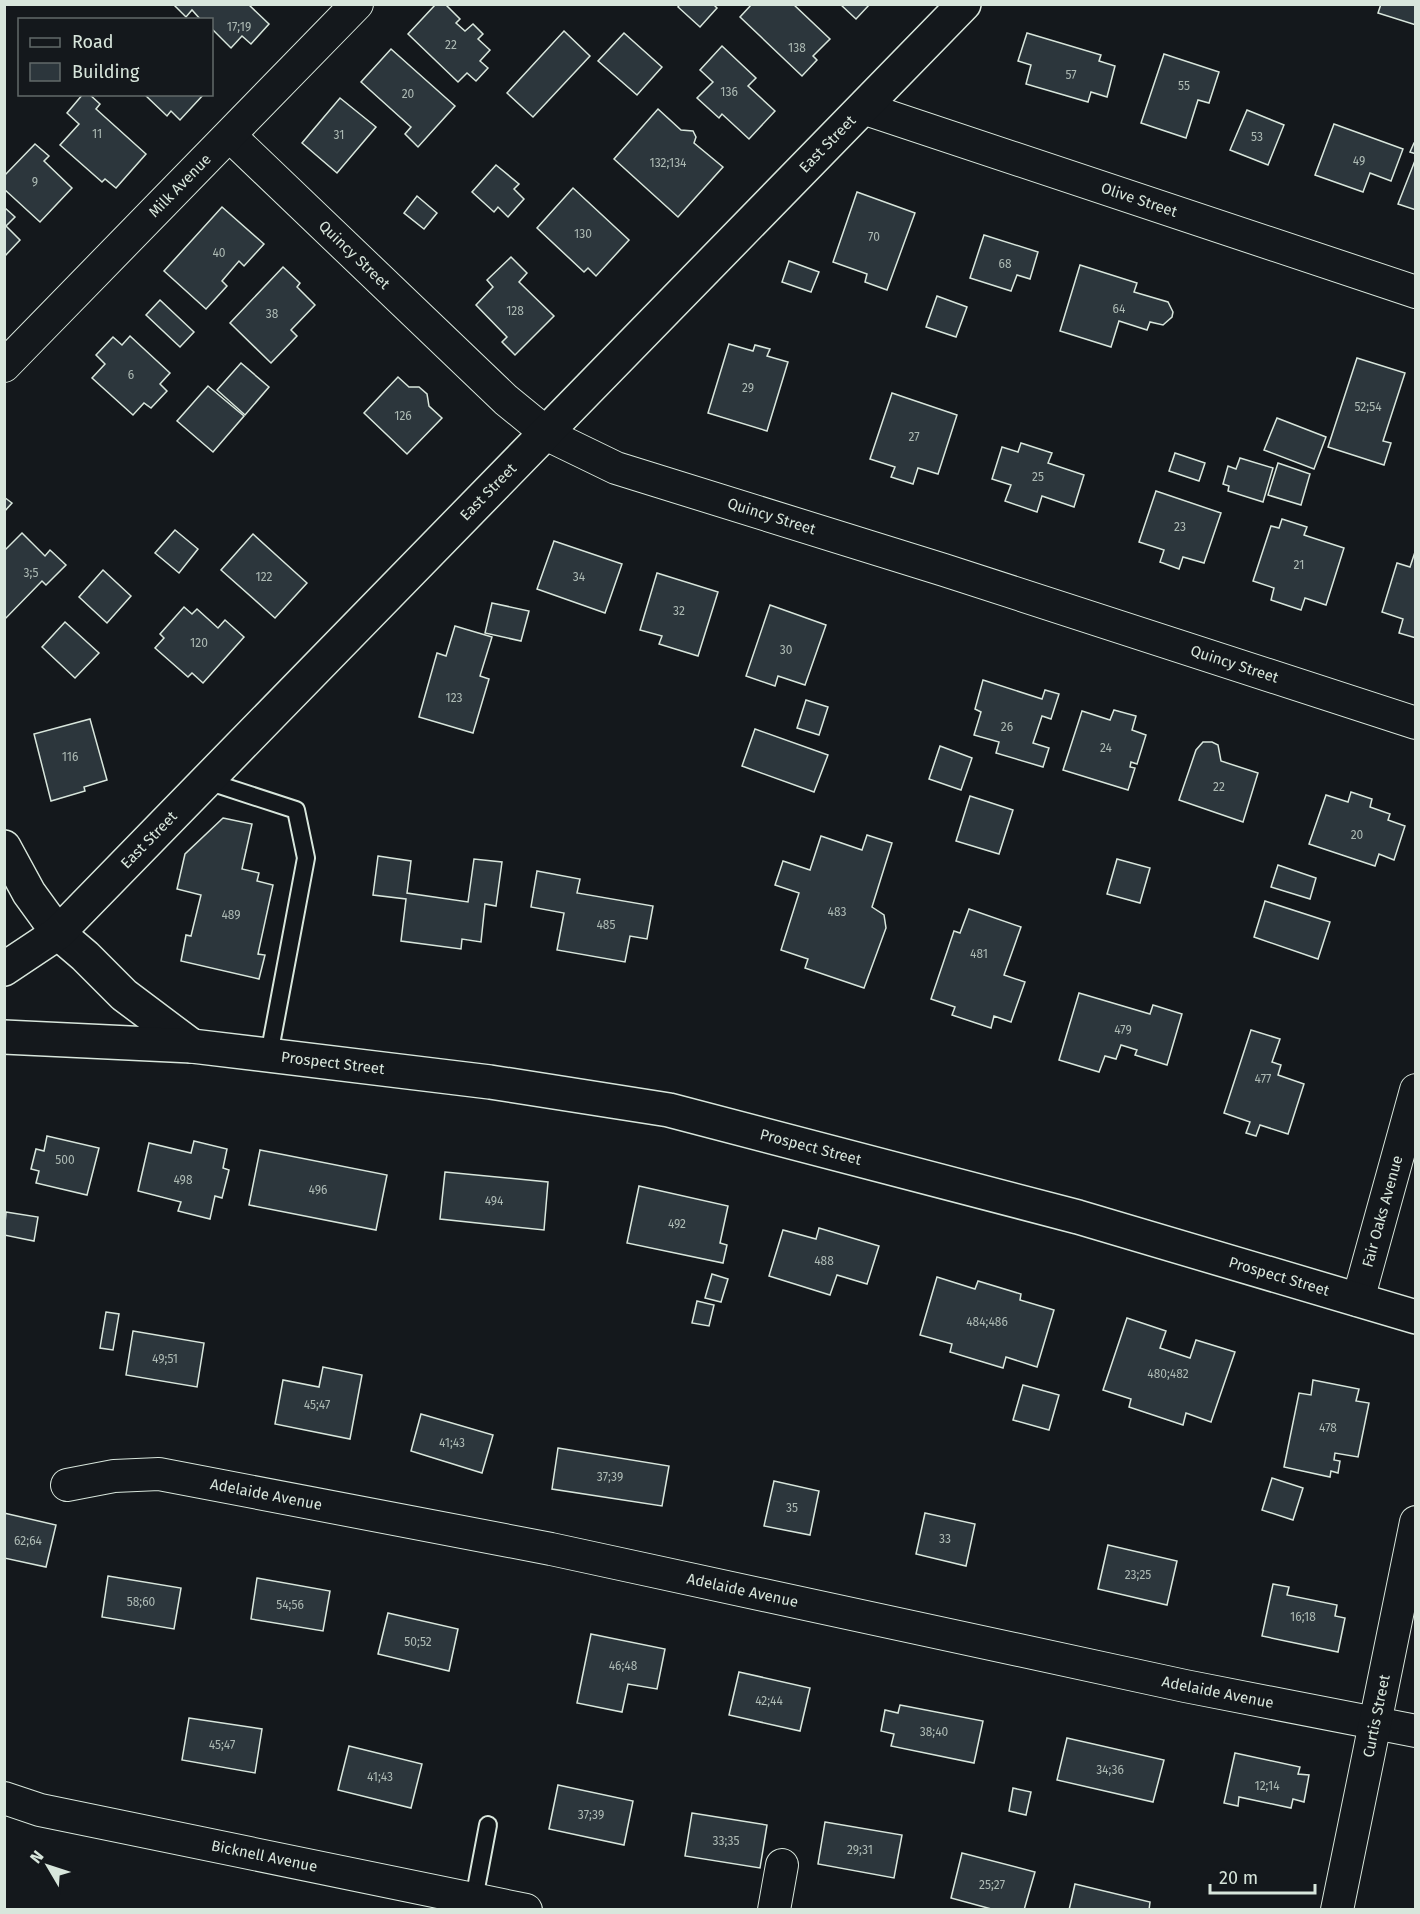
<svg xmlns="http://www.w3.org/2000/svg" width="1420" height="1914" font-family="'Fira Sans',sans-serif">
<rect width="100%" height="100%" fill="#14181c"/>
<!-- building -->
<g fill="#2c363c" stroke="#d8e6dc" stroke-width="1.5">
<path d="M173 4H248L269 24 251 44 242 36 231 48 212 29V20H201L192 10 186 17Z"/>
<path d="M436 4H445L460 19 456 23 465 31 473 24 483 34 478 39 490 50 480 61 488 68 476 81 467 73 458 82 408 34Z"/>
<path d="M680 4H713L717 8 700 27 678 7Z"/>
<path d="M752 4H793L830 39 813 56 817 60 802 76 740 17Z"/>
<path d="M840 4H870L856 19Z"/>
<path d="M1381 4H1416V25L1378 13Z"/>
<path d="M564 31 590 56 533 117 507 93Z"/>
<path d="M624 33 662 67 637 95 598 61Z"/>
<path d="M1027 33 1101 55 1099 61 1115 66 1107 97 1091 92 1088 102 1026 84 1031 65 1018 61Z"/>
<path d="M722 46 756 78 748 86 775 111 749 139 722 114 719 118 697 98 713 82 700 70Z"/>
<path d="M391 49 455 106 418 147 405 134 411 127 361 82Z"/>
<path d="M1164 54 1219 72 1209 103 1198 100 1186 138 1141 123Z"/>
<path d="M83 94H89L100 104 96 109 146 154 116 188 105 179 102 182 60 145 79 124 67 113Z"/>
<path d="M144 94H204L180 120 171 111 167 116Z"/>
<path d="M340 98 376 127 337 173 302 143Z"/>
<path d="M658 109 681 130 693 131 696 137 694 143 723 167 678 217 614 159Z"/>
<path d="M1247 110 1284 125 1268 165 1230 150Z"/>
<path d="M1334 124 1403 149 1391 181 1370 173 1363 192 1315 175Z"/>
<path d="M1414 143H1416V154L1410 152Z"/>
<path d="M35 144 49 156 44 161 72 188 40 222 4 189V176Z"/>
<path d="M1416 158V210L1398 204Z"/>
<path d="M496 165 519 184 514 189 524 199 508 217 498 207 494 212 472 192Z"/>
<path d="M573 188 629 240 596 276 588 268 584 272 537 228Z"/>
<path d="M857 192 915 213 887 290 865 282 867 274 833 262Z"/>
<path d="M417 196 437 213 424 229 404 213Z"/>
<path d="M4 207 15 217 6 226 20 240 4 257Z"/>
<path d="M222 207 264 244 244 266 239 261 222 281 227 286 206 309 164 271Z"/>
<path d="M984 235 1038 252 1030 279 1017 275 1011 291 970 278Z"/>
<path d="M511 257 527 273 519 282 554 316 515 355 502 342 507 337 476 305 493 287 487 280Z"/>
<path d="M789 261 819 272 811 292 782 282Z"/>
<path d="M1080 265 1137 283 1134 292 1168 302 1173 312 1172 317 1163 325 1150 322 1147 330 1119 321 1111 347 1060 331Z"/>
<path d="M283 267 300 283 297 287 315 305 291 330 297 336 271 363 230 323Z"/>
<path d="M937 296 967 307 956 337 926 327Z"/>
<path d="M160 300 194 332 180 347 146 315Z"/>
<path d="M130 336 170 373 160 384 167 391 151 408 144 403 133 415 92 378 105 364 96 355 113 337 122 345Z"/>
<path d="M729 344 753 351 755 345 770 349 767 356 788 362 767 431 708 413Z"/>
<path d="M1357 358 1405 373 1383 441 1391 443 1384 465 1328 447Z"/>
<path d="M241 363 269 387 245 415 217 390Z"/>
<path d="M398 377 409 387H419L427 394 429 406 442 418 407 454 364 413Z"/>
<path d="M208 386 244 416 213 452 177 421Z"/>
<path d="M892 393 957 415 938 474 918 468 913 484 891 477 895 467 870 459Z"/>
<path d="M1277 418 1326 437 1314 469 1264 450Z"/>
<path d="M1021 443 1052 453 1048 463 1084 475 1074 507 1042 496 1037 512 1005 501 1011 485 992 479 1002 447 1018 452Z"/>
<path d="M1175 453 1205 463 1199 481 1169 471Z"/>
<path d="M1240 458 1273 468 1263 502 1228 491 1229 486 1223 484 1228 466 1236 469Z"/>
<path d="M1278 463 1310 474 1301 505 1268 495Z"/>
<path d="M1156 491 1221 513 1204 563 1183 557 1179 569 1160 562 1164 550 1139 542Z"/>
<path d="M4 497 12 503 4 512Z"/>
<path d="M1282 519 1307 527 1304 535 1344 548 1326 605 1305 598 1301 610 1271 600 1274 588 1253 581 1271 526 1279 528Z"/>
<path d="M175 530 198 549 179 573 155 553Z"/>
<path d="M22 533 45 556 50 550 66 565 46 585 42 581 4 620V551Z"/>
<path d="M253 534 307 583 275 618 221 570Z"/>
<path d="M554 541 622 564 605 613 537 589Z"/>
<path d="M1416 549V638L1399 633 1403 619 1382 612 1397 563 1410 567Z"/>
<path d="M103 570 131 596 107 623 79 597Z"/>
<path d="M657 573 718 592 698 656 659 644 662 636 640 630Z"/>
<path d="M492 603 529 611 521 641 485 633Z"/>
<path d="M770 605 826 625 805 685 778 676 775 686 746 676Z"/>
<path d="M184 607 192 614 197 609 218 628 225 620 244 637 203 683 192 673 188 677 155 648 164 638 160 634Z"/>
<path d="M65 622 99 653 75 678 42 647Z"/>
<path d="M455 626 492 637 480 676 489 679 473 733 419 717 437 653 446 656Z"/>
<path d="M983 680 1042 699 1045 690 1059 694 1051 719 1042 716 1033 743 1049 748 1043 767 996 753 999 742 974 735 981 712 975 709Z"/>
<path d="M806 700 828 707 819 735 797 728Z"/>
<path d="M1114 710 1136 716 1132 730 1146 735 1137 764 1131 762 1130 767 1135 768 1128 790 1063 770 1082 711 1110 720Z"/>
<path d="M90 719 107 780 84 787 85 791 51 801 34 734Z"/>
<path d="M755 729 828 755 814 792 742 766Z"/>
<path d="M1203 742H1212L1218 745 1221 761 1258 773 1243 822 1179 800 1196 750Z"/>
<path d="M940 746 972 758 961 790 929 779Z"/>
<path d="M1351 792 1372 799 1370 807 1390 814 1388 820 1405 826 1394 860 1379 854 1375 866 1309 844 1326 795 1348 802Z"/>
<path d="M970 796 1013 810 999 854 956 841Z"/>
<path d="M223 818 252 824 242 869 259 873 257 881 273 885 258 954 265 955 259 979 181 961 186 935 191 936 201 895 177 889 185 854Z"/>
<path d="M867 835 892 843 872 907 884 915 886 928 864 988 805 968 808 959 781 950 799 893 775 885 783 861 810 870 821 836 862 850Z"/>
<path d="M378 856 411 861 407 893 468 902 474 859 502 862 496 906 485 904 481 942 462 939 461 949 401 941 406 899 373 895Z"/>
<path d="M1117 859 1150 868 1140 903 1107 894Z"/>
<path d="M1278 865 1316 878 1310 899 1271 887Z"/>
<path d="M537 871 580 879 577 893 653 906 647 939 630 936 625 962 557 950 564 913 531 907Z"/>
<path d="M1265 901 1330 922 1318 959 1254 937Z"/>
<path d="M969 909 1021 927 1004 975 1025 982 1011 1022 994 1016 991 1028 952 1015 955 1007 931 999 954 931 960 933Z"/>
<path d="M1079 993 1150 1014 1153 1005 1182 1014 1167 1065 1135 1055 1137 1050 1121 1045 1116 1059 1105 1056 1099 1072 1059 1060Z"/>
<path d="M1251 1030 1280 1039 1272 1062 1281 1065 1278 1075 1304 1084 1288 1134 1260 1125 1256 1136 1246 1133 1250 1122 1224 1113Z"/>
<path d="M47 1136 99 1148 87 1195 36 1183 39 1171 31 1169 36 1149 44 1151Z"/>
<path d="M194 1141 227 1149 223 1168 229 1170 222 1198 215 1196 210 1219 178 1211 181 1202 138 1191 149 1143 191 1153Z"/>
<path d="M260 1150 387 1175 376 1230 249 1205Z"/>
<path d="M445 1172 548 1182 544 1230 440 1219Z"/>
<path d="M639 1186 728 1206 720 1243 727 1245 723 1263 627 1243Z"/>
<path d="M6 1212 38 1217 34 1241 4 1235Z"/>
<path d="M819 1228 879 1246 867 1284 837 1275 830 1295 769 1276 783 1230 816 1239Z"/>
<path d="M712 1274 728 1279 721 1302 705 1298Z"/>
<path d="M937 1277 975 1289 978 1281 1021 1294 1020 1300 1054 1310 1037 1367 1006 1357 1003 1368 950 1352 952 1344 920 1335Z"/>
<path d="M697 1301 714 1305 709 1326 692 1323Z"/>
<path d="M106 1312 119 1314 113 1350 100 1348Z"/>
<path d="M1127 1318 1166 1331 1160 1348 1190 1358 1196 1340 1235 1352 1211 1422 1186 1413 1183 1425 1129 1407 1131 1399 1103 1390Z"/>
<path d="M133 1331 204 1343 197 1387 126 1375Z"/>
<path d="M323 1367 362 1375 350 1439 275 1424 283 1380 319 1387Z"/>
<path d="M1313 1380 1359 1389 1356 1401 1369 1403 1358 1457 1335 1453 1334 1460 1340 1461 1338 1473 1331 1471 1330 1477 1284 1467 1299 1393 1311 1395Z"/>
<path d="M1023 1385 1059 1395 1049 1430 1013 1420Z"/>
<path d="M421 1414 493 1435 482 1473 411 1451Z"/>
<path d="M558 1448 669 1466 662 1506 552 1489Z"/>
<path d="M1272 1478 1303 1488 1293 1520 1262 1510Z"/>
<path d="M774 1481 819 1491 810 1535 764 1526Z"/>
<path d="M4 1513 56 1525 46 1567 4 1558Z"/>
<path d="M925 1513 975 1524 966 1566 916 1554Z"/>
<path d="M1108 1545 1177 1561 1167 1605 1098 1589Z"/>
<path d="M108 1576 181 1588 174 1629 102 1617Z"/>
<path d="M257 1578 330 1591 323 1631 251 1619Z"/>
<path d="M1273 1584 1289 1587 1287 1595 1337 1605 1335 1616 1345 1618 1338 1652 1262 1636Z"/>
<path d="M388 1613 458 1629 449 1671 378 1654Z"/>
<path d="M591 1634 665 1649 657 1689 628 1684 622 1712 577 1703Z"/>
<path d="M739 1672 810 1688 800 1731 729 1715Z"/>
<path d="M900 1705 983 1721 974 1763 891 1746 894 1734 881 1731 885 1710 898 1713Z"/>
<path d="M189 1718 262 1729 255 1773 182 1760Z"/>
<path d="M1067 1738 1164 1760 1153 1802 1057 1780Z"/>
<path d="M349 1746 422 1764 411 1808 338 1790Z"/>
<path d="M1235 1753 1300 1767 1298 1774 1309 1775 1304 1802 1293 1799 1291 1808 1239 1797 1238 1806 1224 1803Z"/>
<path d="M558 1785 633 1801 624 1845 549 1829Z"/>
<path d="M1013 1788 1031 1792 1026 1815 1009 1811Z"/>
<path d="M692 1813 767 1825 760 1868 685 1856Z"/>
<path d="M825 1822 902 1835 894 1878 818 1864Z"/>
<path d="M962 1853 1035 1872 1024 1910H995L951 1898Z"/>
<path d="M1075 1884 1150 1902 1149 1910H1069Z"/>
</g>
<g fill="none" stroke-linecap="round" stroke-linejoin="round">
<defs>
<g id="lane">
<path d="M207 781 296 810 306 858 269 1055"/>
<path d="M474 1899 488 1825"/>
</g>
<g id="street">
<path id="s1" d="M863 108 1416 292"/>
<path id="s2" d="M230 136 506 400 550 436 616 468 944 570 1416 723"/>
<path id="s3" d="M4 366 357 4"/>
<path id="s4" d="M1358 1300 1416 1090"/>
<path id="s5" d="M67 1485 114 1476 159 1474 551 1549 1185 1686 1416 1731"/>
<path id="s6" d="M4 1798 40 1810 526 1910"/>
<path d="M774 1910 782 1865"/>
<path id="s7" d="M1337 1910 1416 1522"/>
</g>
<g id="secondary">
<path d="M4 847 29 893 58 933 85 956 124 995 192 1046"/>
<path id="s8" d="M4 969 58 933 964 4"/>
<path id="s9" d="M4 1037 192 1046 490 1082 669 1110 1078 1217 1416 1317"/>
</g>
</defs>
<!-- lane casing -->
<use href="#lane" stroke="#d8e6dc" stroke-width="20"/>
<!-- street casing -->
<use href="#street" stroke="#d8e6dc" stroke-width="34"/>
<!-- secondary casing -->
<use href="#secondary" stroke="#d8e6dc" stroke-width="36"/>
<!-- lane -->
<use href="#lane" stroke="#14181c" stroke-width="16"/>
<!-- street -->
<use href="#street" stroke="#14181c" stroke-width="32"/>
<!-- secondary -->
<use href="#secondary" stroke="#14181c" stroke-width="33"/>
</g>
<g text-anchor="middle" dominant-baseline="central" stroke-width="4.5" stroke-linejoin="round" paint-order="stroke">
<!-- number labels -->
<g font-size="12" fill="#adbab4">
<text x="239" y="27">17;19</text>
<text x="451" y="45">22</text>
<text x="797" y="48">138</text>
<text x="1071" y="75">57</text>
<text x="1184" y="86">55</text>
<text x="729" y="92">136</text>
<text x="408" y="94">20</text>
<text x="97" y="134">11</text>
<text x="339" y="135">31</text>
<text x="1257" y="137">53</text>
<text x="1359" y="161">49</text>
<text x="668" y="163">132;134</text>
<text x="35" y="182">9</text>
<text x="583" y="234">130</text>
<text x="874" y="237">70</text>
<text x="219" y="253">40</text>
<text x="1005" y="264">68</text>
<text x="1119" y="309">64</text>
<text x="515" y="311">128</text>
<text x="272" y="314">38</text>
<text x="131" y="375">6</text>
<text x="748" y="388">29</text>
<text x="1368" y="407">52;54</text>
<text x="403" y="416">126</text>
<text x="914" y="437">27</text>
<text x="1038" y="477">25</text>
<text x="1180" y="527">23</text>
<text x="1299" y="565">21</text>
<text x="31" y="573">3;5</text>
<text x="264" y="577">122</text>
<text x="579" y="577">34</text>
<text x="679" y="611">32</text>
<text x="199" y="643">120</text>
<text x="786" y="650">30</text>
<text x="454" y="698">123</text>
<text x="1007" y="727">26</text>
<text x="1106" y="748">24</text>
<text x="70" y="757">116</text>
<text x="1219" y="787">22</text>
<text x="1357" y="835">20</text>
<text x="837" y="912">483</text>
<text x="231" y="915">489</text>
<text x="606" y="925">485</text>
<text x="979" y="954">481</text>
<text x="1123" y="1030">479</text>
<text x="1263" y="1079">477</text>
<text x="65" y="1160">500</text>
<text x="183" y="1180">498</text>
<text x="318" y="1190">496</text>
<text x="494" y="1201">494</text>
<text x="677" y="1224">492</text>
<text x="824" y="1261">488</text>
<text x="987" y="1322">484;486</text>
<text x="165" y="1359">49;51</text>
<text x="1168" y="1374">480;482</text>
<text x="317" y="1405">45;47</text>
<text x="1328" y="1428">478</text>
<text x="452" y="1443">41;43</text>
<text x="610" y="1477">37;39</text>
<text x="792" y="1508">35</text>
<text x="945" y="1539">33</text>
<text x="28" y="1541">62;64</text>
<text x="1138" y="1575">23;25</text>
<text x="141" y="1602">58;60</text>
<text x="290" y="1605">54;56</text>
<text x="1303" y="1617">16;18</text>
<text x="418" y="1642">50;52</text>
<text x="623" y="1666">46;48</text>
<text x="769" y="1701">42;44</text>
<text x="934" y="1732">38;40</text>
<text x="222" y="1745">45;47</text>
<text x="1110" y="1770">34;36</text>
<text x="380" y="1777">41;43</text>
<text x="1267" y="1786">12;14</text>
<text x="591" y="1815">37;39</text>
<text x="726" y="1841">33;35</text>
<text x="860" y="1850">29;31</text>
<text x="992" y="1885">25;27</text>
</g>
<!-- street labels -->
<g font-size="15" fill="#d8e6dc" stroke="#14181c">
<text stroke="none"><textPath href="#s8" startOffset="1167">East Street</textPath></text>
<text stroke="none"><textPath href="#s3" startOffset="252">Milk Avenue</textPath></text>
<text stroke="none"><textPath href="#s1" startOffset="291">Olive Street</textPath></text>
<text stroke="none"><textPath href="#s2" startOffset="172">Quincy Street</textPath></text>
<text stroke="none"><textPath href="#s8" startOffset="681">East Street</textPath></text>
<text stroke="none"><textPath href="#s2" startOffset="675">Quincy Street</textPath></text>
<text stroke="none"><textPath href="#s2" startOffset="1161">Quincy Street</textPath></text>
<text stroke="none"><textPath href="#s8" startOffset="195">East Street</textPath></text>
<text stroke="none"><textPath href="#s9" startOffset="330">Prospect Street</textPath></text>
<text stroke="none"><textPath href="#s9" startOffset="816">Prospect Street</textPath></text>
<text stroke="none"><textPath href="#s4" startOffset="92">Fair Oaks Avenue</textPath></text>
<text stroke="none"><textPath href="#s9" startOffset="1302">Prospect Street</textPath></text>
<text stroke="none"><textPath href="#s5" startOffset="202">Adelaide Avenue</textPath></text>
<text stroke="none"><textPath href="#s5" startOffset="688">Adelaide Avenue</textPath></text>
<text stroke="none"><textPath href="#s5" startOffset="1174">Adelaide Avenue</textPath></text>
<text stroke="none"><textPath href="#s7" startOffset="198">Curtis Street</textPath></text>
<text stroke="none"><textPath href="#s6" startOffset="267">Bicknell Avenue</textPath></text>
</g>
</g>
<!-- border -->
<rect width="1420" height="1914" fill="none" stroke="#d8e6dc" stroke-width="12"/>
<!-- legend -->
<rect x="18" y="18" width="195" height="78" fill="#14181c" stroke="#626a69" stroke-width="1.5"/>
<rect x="30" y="38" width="30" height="9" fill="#14181c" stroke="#626a69" stroke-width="1.5"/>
<text x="72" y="48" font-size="18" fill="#d8e6dc">Road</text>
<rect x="30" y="63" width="30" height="18" fill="#2c363c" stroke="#626a69" stroke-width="1.5"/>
<text x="72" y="78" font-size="18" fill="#d8e6dc">Building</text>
<!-- north arrow -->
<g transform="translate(48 1866) rotate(309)" stroke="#14181c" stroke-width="4.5" paint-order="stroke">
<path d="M0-4.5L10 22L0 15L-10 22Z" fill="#d8e6dc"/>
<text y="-9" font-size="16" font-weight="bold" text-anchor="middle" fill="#d8e6dc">N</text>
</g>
<!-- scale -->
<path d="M1210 1884v9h105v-9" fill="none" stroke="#d8e6dc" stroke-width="3"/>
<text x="1219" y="1884" font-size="18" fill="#d8e6dc" stroke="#14181c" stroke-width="4.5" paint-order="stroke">20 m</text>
</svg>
